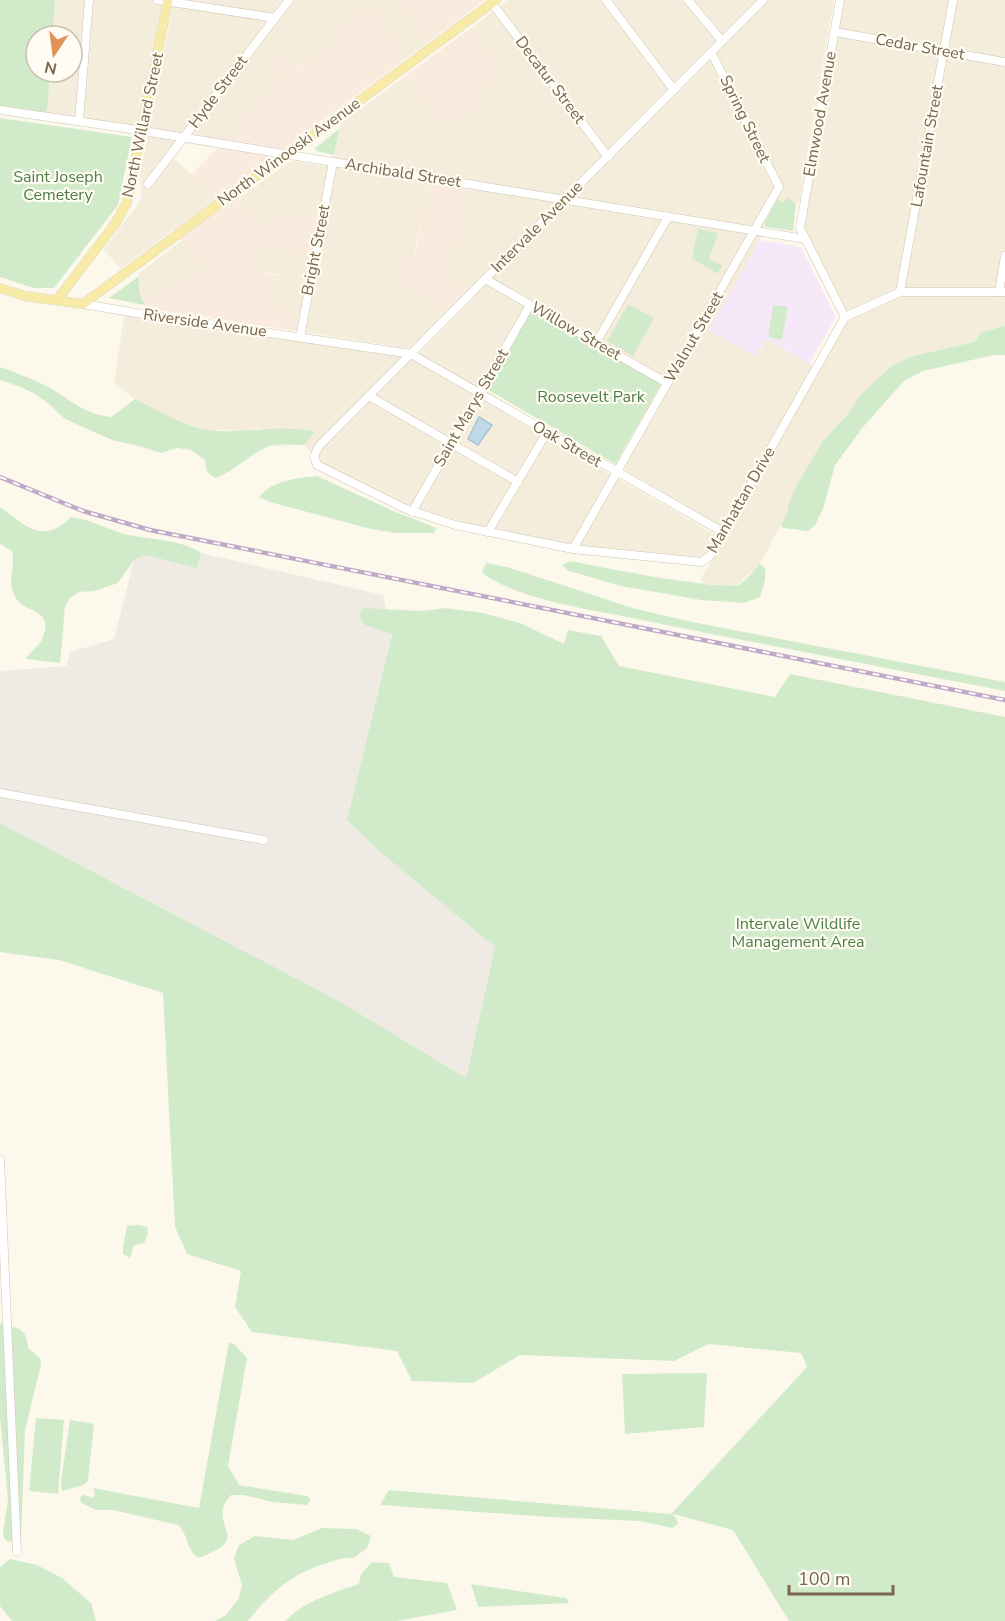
<svg xmlns="http://www.w3.org/2000/svg" width="1005" height="1621" font-family="'Nunito Sans',sans-serif">
<rect width="100%" height="100%" fill="#fcf9ec"/>
<!-- residential -->
<g fill="#f4eddb">
<path d="M55 0H163L138 126 47 113 50 72H72V36H53Z"/>
<path d="M174 0H394L427 43 409 56 368 1 324 49 260 94 250 113 243 109 229 136 218 148 185 143 173 158 195 177 214 200 120 269 104 249 141 200 140 174Z"/>
<path d="M508 0H834L799 202 796 204 789 198 764 225 760 240 710 330 761 349 766 339 819 370 846 325 847 313 804 227 844 0H1005V326L982 332 974 342 913 356 893 365 860 395 847 415 823 441 795 488 788 505V511L760 564 739 584 725 586 702 583V576L729 531 615 464 660 385 532 310 484 391 419 354 474 298 444 267 461 239 467 223 475 181 429 173 414 258 392 289 422 295 443 315 410 349 297 331 300 313 276 308 278 275 254 270 261 248 260 228 239 199 290 161 331 167 340 124 404 77 437 124 465 117 483 105 488 85 503 72 472 27Z"/>
<path d="M181 241 202 270 142 299 139 292V273Z"/>
<path d="M124 316 396 356 414 361 716 535 705 556 698 559 588 547 472 525 407 505 323 465 304 445 270 446 261 428 243 431 209 430 186 425 135 399 114 383Z"/>
</g>
<!-- commercial -->
<g fill="#f9ecde">
<path d="M394 0H485L427 43Z"/>
<path d="M369 1 409 56 233 186 239 199 260 227 283 211 318 216 311 255 261 249 254 270 281 277 276 308 300 312 297 331 145 308 142 299 202 270 173 230 213 200 192 174 229 136 243 109 250 112 260 94 282 79 263 60 273 48 298 68 324 49 331 41V31Z"/>
<path d="M472 27 503 72 488 85 483 105 465 117 437 124 404 77Z"/>
<path d="M427 182 473 190 467 223 461 239 444 267 467 290 443 315 422 295 391 289 398 256 415 258Z"/>
</g>
<!-- industrial -->
<path fill="#efebe4" d="M201 553 383 595 392 633 347 820 380 852 495 947 466 1078 339 1001 0 823V671L66 666 70 652 114 639 134 560 145 555 197 568Z"/>
<!-- education -->
<path fill="#f7e8f9" d="M760 240 801 247 836 317 809 364 767 339 754 356 709 330Z"/>
<!-- green -->
<g fill="#d1ebca">
<path d="M0 0H55L53 36H36V72H50L47 113 0 107Z"/>
<path d="M0 118 132 137 118 205 54 288H33L0 277Z"/>
<path d="M339 129 334 155 316 151 315 148Z"/>
<path d="M789 198 796 204 793 231 766 227 764 225 777 199 782 202Z"/>
<path d="M698 229 718 233 709 259 722 265 718 274 692 258Z"/>
<path d="M139 276V292L145 305 109 298Z"/>
<path d="M628 304 654 318 633 356 607 341Z"/>
<path d="M773 305 788 307 782 340 768 337Z"/>
<path d="M531 310 661 384 615 464 485 388Z"/>
<path d="M1005 326V355H994L923 371 904 381 863 427 835 465 823 509 815 525 808 531 783 528 781 525 788 511V505L795 488 823 441 847 415 860 395 893 365 913 356 974 342 982 332Z"/>
<path d="M0 367C18 373 35 380 52 389 73 402 85 414 111 417L135 399C159 410 182 426 208 430 243 435 279 423 315 432L304 445C294 445 280 443 270 446 251 452 234 472 216 478 207 473 205 470 205 460L191 450 177 448 161 453 139 446 112 440 65 419 48 403 35 394 21 387 0 380Z"/>
<path d="M317 476 391 510 436 528 434 533H396L371 529 270 502 259 497C273 480 297 478 317 476Z"/>
<path d="M0 507C26 526 43 545 71 517 91 519 109 531 129 535 152 540 181 539 201 553L197 568 145 555 134 560 118 583 94 591 79 592 70 598 65 607 60 663 26 659C30 650 40 647 43 637 54 607 24 614 15 597 6 581 16 566 12 551L0 544Z"/>
<path d="M570 561C594 566 725 592 740 584 747 580 754 570 760 564L765 568C766 578 764 587 760 597L744 603 701 600 621 586 569 571 562 565Z"/>
<path d="M486 563 507 567 636 609 692 622 1005 682V691C886 668 766 645 647 621 598 610 523 602 482 573Z"/>
<path d="M362 608 422 611 445 608 483 613 520 623 564 644 568 630 601 636 619 666 775 697 790 674 1005 717V1621H789L733 1530 673 1514 677 1519 678 1524 672 1528 640 1521 550 1517 380 1505 389 1490 671 1514 807 1367 801 1353 709 1344 674 1361 520 1355 473 1383 412 1381 397 1351 252 1332 235 1307 241 1271 187 1254 175 1227 163 993 59 960 0 952V823L339 1001 466 1078 495 947 380 852 347 820 392 634 365 625 359 617Z"/>
<path d="M138 1225 147 1227 148 1234 144 1243 134 1245 130 1258 123 1254V1246L127 1226Z"/>
<path d="M0 1323C18 1330 26 1325 28 1348L40 1358 41 1365 25 1430 21 1541 14 1543 5 1540 3 1533 8 1500 0 1417Z"/>
<path d="M229 1342 235 1345 247 1358 228 1466 239 1485 307 1496 311 1500 307 1505 272 1502 244 1495H231C203 1526 258 1537 198 1558 186 1549 188 1534 178 1525L113 1510H96L81 1503 80 1497 84 1495 93 1498 95 1494 93 1488 199 1508Z"/>
<path d="M707 1373 704 1427 625 1434 622 1374Z"/>
<path d="M36 1418 64 1420 58 1494 29 1491Z"/>
<path d="M70 1420 94 1424 88 1481 83 1485 63 1491 61 1489V1482Z"/>
<path d="M322 1528 356 1529 371 1536 367 1548 354 1558C344 1557 337 1560 327 1563 290 1575 272 1591 248 1621H215L226 1615 239 1598 242 1585 234 1559 239 1545 255 1536 293 1540Z"/>
<path d="M10 1559 37 1565 62 1578 91 1603 96 1621H12L0 1606V1567Z"/>
<path d="M372 1562 389 1563 394 1577 447 1583 457 1610 397 1621H285C305 1601 332 1593 359 1584L361 1574Z"/>
<path d="M471 1584 566 1598 569 1603 478 1607Z"/>
</g>
<!-- water -->
<path fill="#c0d9e7" stroke="#a7c6d8" stroke-width="1.5" d="M479 417 492 425 478 445 468 439Z"/>
<g fill="none" stroke-linecap="round" stroke-linejoin="round">
<defs>
<g id="minor">
<path d="M158 0 275 18"/>
<path d="M606 0 674 90"/>
<path d="M688 0 722 41"/>
<path d="M763 0 319 446 314 456 317 465 406 509 455 525 573 549 702 562 710 556 845 317 900 292H1005"/>
<path d="M840 0 800 228 845 317"/>
<path d="M492 3 608 157"/>
<path d="M835 32 1005 62"/>
<path d="M0 110 131 129 805 239"/>
<path d="M79 121 89 0"/>
<path d="M148 184 289 0"/>
<path d="M485 279 667 383"/>
<path d="M900 292 953 0"/>
<path d="M999 292 1005 256"/>
<path d="M83 304 136 313 411 354 723 532"/>
<path d="M300 337 333 162"/>
<path d="M596 343 668 217"/>
<path d="M369 396 518 482"/>
<path d="M412 512 530 305"/>
<path d="M488 532 547 432"/>
<path d="M573 549 779 187 711 52"/>
<path d="M0 793 264 840"/>
<path d="M0 1160 17 1552"/>
</g>
<g id="major">
<path d="M0 288 25 296 83 304 496 0"/>
<path d="M57 300 115 224 127 202 168 0"/>
</g>
</defs>
<!-- minor casing -->
<use href="#minor" stroke="#cfc5b1" stroke-width="9"/>
<!-- major casing -->
<use href="#major" stroke="#dcd7d1" stroke-width="10"/>
<!-- minor -->
<use href="#minor" stroke="#fff" stroke-width="8"/>
<!-- major -->
<use href="#major" stroke="#f8eba8" stroke-width="9"/>
<defs>
<path id="rail" d="M0 477 83 511 150 530 1005 700"/>
</defs>
<!-- rail casing -->
<use href="#rail" stroke="#c0a9c8" stroke-width="4.5"/>
<!-- rail -->
<use href="#rail" stroke="#fffcf3" stroke-width="2" stroke-dasharray="7" stroke-linecap="butt"/>
</g>
<g text-anchor="middle" dominant-baseline="central" stroke-width="4.5" stroke-linejoin="round" paint-order="stroke">
<!-- street labels -->
<g font-size="16" fill="#78664e" stroke="#fffcf3">
<text transform="translate(920 47) rotate(10)">Cedar Street</text>
<text transform="translate(550 80) rotate(53)">Decatur Street</text>
<text transform="translate(218 92) rotate(-53)">Hyde Street</text>
<text transform="translate(820 114) rotate(-80)">Elmwood Avenue</text>
<text transform="translate(745 119) rotate(64)">Spring Street</text>
<text transform="translate(143 125) rotate(-78)">North Willard Street</text>
<text transform="translate(927 146) rotate(-80)">Lafountain Street</text>
<text transform="translate(289 152) rotate(-36)">North Winooski Avenue</text>
<text transform="translate(403 173) rotate(9)">Archibald Street</text>
<text transform="translate(537 227) rotate(-45)">Intervale Avenue</text>
<text transform="translate(316 250) rotate(-79)">Bright Street</text>
<text transform="translate(205 323) rotate(8)">Riverside Avenue</text>
<text transform="translate(576 331) rotate(30)">Willow Street</text>
<text transform="translate(694 337) rotate(-60)">Walnut Street</text>
<text transform="translate(471 408) rotate(-60)">Saint Marys Street</text>
<text transform="translate(567 444) rotate(30)">Oak Street</text>
<text transform="translate(741 500) rotate(-60)">Manhattan Drive</text>
</g>
<!-- park labels -->
<g font-size="16" fill="#4c7e46" stroke="#fffcf3">
<text x="58" y="177">Saint Joseph<tspan x="58" dy="18">Cemetery</tspan></text>
<text x="591" y="397">Roosevelt Park</text>
<text x="798" y="924">Intervale Wildlife<tspan x="798" dy="18">Management Area</tspan></text>
</g>
</g>
<!-- north arrow -->
<g transform="translate(54 54) rotate(193)"><circle r="28" fill="#fffcf3" stroke="#c9c0b1" stroke-width="1.5"/>
<path d="M0-4.5L10 22L0 15L-10 22Z" fill="#e29256"/>
<text y="-9" font-size="16" font-weight="bold" text-anchor="middle" fill="#78664e">N</text>
</g>
<!-- scale -->
<path d="M789 1585v9h104v-9" fill="none" stroke="#78664e" stroke-width="3"/>
<text x="798" y="1585" font-size="18" fill="#78664e" stroke="#fffcf3" stroke-width="4.5" paint-order="stroke">100 m</text>
</svg>
